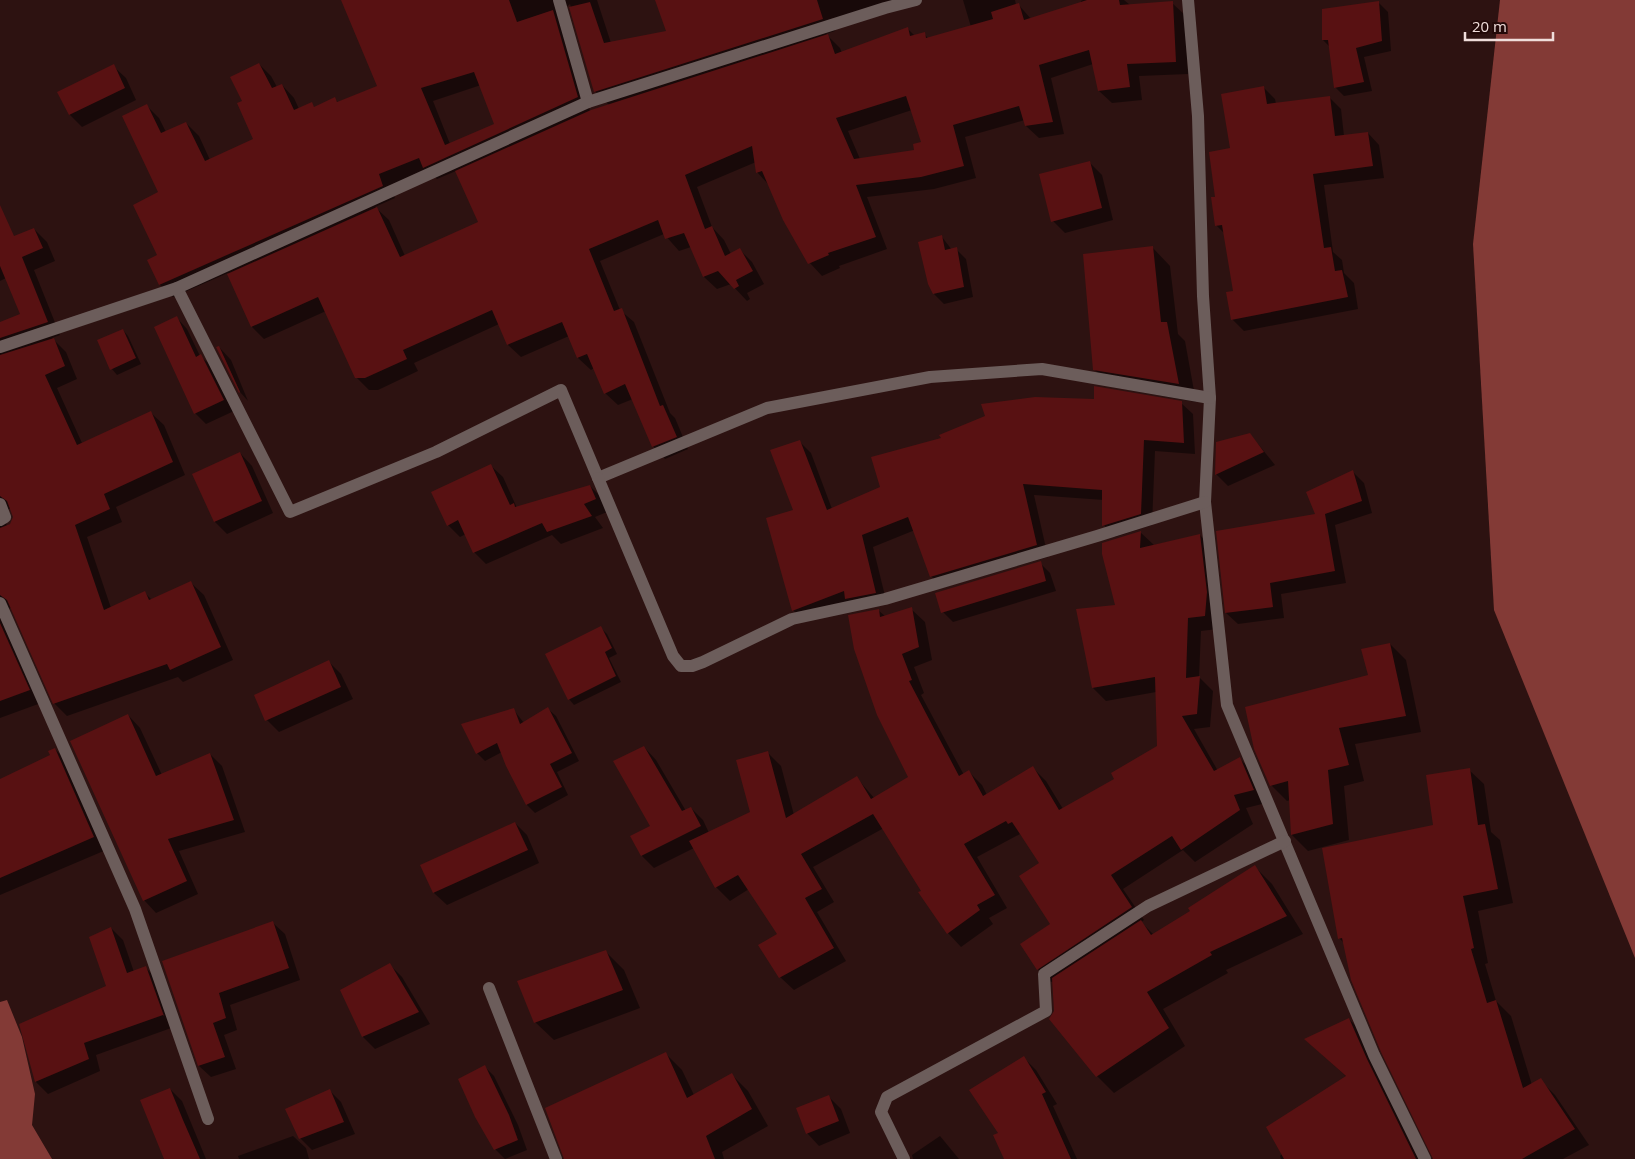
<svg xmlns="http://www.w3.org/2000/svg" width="1635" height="1159" font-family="'Open Sans',sans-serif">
<rect width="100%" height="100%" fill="#2d1211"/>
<!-- water -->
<g fill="#833a36">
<path d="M1500 0H1635V958L1494 610 1473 244Z"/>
<path d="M7 1000 22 1037 35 1094 32 1125 52 1159H0V1002Z"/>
</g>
<!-- shadow -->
<g fill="#0007" fill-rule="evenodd">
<path d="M342 0H597L611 43 668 32 656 0H910L831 19 835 31 826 34 840 48 842 53 908 29 915 36 924 34 929 39 971 27 963 0H1015L1016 5 1018 4 1031 19 1081 3V1L1083 0H1124L1130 5 1172 3 1185 15 1188 74 1139 76 1142 100 1112 103 1099 91 1093 64 1051 78 1064 134 1039 138 1026 126 1025 120 965 137 976 178 934 189 867 197 887 249 839 266 840 268 822 276 810 263 768 184 757 172 756 162 697 187 712 227 724 240 731 254 740 250 752 262 764 284 747 293 750 299 747 301 731 284 717 289 704 277 691 247 679 251 664 234 600 261 620 310 634 322 670 413 675 418 688 449 665 459 653 446 633 399 618 405 605 393 594 368 591 370 578 358 569 336 521 357 508 345 499 324 414 363 418 371 378 390H369L356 377 326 311 264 339 252 327 228 273 173 297 160 285 149 260 159 255V193L147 106 159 118 166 132 186 123 199 136 210 160 255 140 244 101 259 64 271 76 277 87 282 85 294 98 299 109 311 104 315 108 334 99 338 102 379 86ZM570 4 595 91 609 105 590 111 563 16V10ZM481 85 496 124 450 144 433 101ZM912 110 923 143 916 151 860 159 848 131ZM428 171 437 179 456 171 479 223 405 256 389 220 375 207 395 198 390 186Z"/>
<path d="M1379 3 1388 12 1391 51 1364 57 1372 91 1344 96 1335 87 1330 47 1323 40Z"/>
<path d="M113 66 126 78 136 100 82 127 70 115 59 93Z"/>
<path d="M1264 88 1275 99 1276 104 1329 97 1341 109 1344 136 1368 133 1379 145 1384 178 1324 185 1333 252 1342 260 1344 273 1354 283 1358 309 1244 331 1232 319 1234 292 1225 234 1216 225 1217 198 1232 149Z"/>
<path d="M1090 163 1102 175 1113 220 1065 233 1053 221Z"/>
<path d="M0 223 12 238 34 229 47 242 55 261 34 270 60 335 52 338 66 352 77 379 57 388 82 443 151 413 164 425 185 475 116 507 122 522 87 537 111 608 145 593 152 600 191 583 204 595 233 660 183 682 178 677 67 716 54 703 12 608H10L6 612 41 703 0 718V323L21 315 6 278 0 281ZM11 508 14 514 13 522 7 526 5 520 6 511Z"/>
<path d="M942 237 952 250 956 249 966 259 973 297 944 304 934 294Z"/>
<path d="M1152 247 1170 266 1178 334 1185 341 1196 402 1112 387 1094 369Z"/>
<path d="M177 318 187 329 200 356 212 366 234 411 206 424 195 413Z"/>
<path d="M123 330 128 336 141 364 117 375 112 369Z"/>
<path d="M219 347 231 360 248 401 240 392Z"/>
<path d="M1181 403 1193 414 1195 454 1155 451 1152 525 1115 537 1104 525V500L1034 495 1048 557 942 588 931 576 915 530 873 547 887 604 804 621 793 610 800 442 811 453 832 509Z"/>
<path d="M1250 434 1275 465 1228 486 1216 474Z"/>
<path d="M240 453 252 466 273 513 227 534 215 522 194 474Z"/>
<path d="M490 465 503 477 517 508 590 486 602 498 607 512 595 517 603 528 561 544 552 535 486 564 474 552 466 534 460 537 448 525Z"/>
<path d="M1353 472 1364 483 1372 513 1335 525 1346 583 1281 594 1284 618 1238 624 1226 613 1218 532 1317 515Z"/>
<path d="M1140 532 1154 545 1200 535 1213 549 1218 629 1201 631 1199 677 1213 691 1210 727 1194 729 1218 771 1240 759 1253 772 1266 803 1246 808 1253 824 1195 862 1183 850 1123 889 1144 920 1141 922 1154 935 1192 911 1255 867 1272 884 1303 934 1226 970 1228 973 1163 1009 1185 1046 1114 1093 1097 1076 1055 1011 1054 981 1051 982 1038 969 1051 924 1041 863 1020 834 977 857 1007 908 989 918 993 924 961 947 948 933 884 828 813 867 834 902 817 912 846 961 794 990 780 977 779 934 749 889 730 901 716 887 694 848 654 868 642 856 631 837 651 827 644 747 656 760 686 811 691 808 703 820 709 833 751 813 768 753 781 766 794 815 856 777 875 799 910 778 878 610 885 616 911 609 925 622 932 660 914 667 924 693 921 695 964 775 969 772 982 785 987 795 1033 768 1046 781 1063 809 1116 779 1159 747 1156 692 1106 701 1093 688 1116 606Z"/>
<path d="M1040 563 1050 573 1056 591 953 622 943 612Z"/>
<path d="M601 628 607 634 617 654 609 658 621 682 574 705 569 699Z"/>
<path d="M1390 644 1406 660 1421 732 1355 744 1364 781 1344 786 1349 840 1308 851 1292 835 1290 800 1287 801 1271 785 1369 675Z"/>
<path d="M329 662 341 674 353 699 279 732 267 720Z"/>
<path d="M513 709 524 723 548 709 556 716 579 761 557 772 568 795 535 813 527 805 502 752 485 761 477 753Z"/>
<path d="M128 715 140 728 162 775 210 754 222 766 245 832 179 851 198 894 156 913 144 900Z"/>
<path d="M55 749 67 761 106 850 0 895V781L52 756Z"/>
<path d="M1469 770 1484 784 1491 832 1500 840 1513 903 1478 911 1488 963 1485 964 1496 1001 1511 1016 1532 1085 1540 1080 1555 1095 1589 1145 1563 1159H1433L1345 944 1339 938 1434 826Z"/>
<path d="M515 823 527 835 539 863 447 905 434 893 422 865Z"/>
<path d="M273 923 285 934 300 980 230 1005 237 1030 224 1035 236 1069 211 1077 199 1066 163 961Z"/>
<path d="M111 928 123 940 134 972 146 968 158 980 174 1027 96 1055 100 1071 48 1094 36 1082 20 1025 108 987Z"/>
<path d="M606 952 624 970 640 1008 554 1040 535 1022Z"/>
<path d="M390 965 402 977 430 1024 375 1049 363 1037 342 990Z"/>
<path d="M1349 1019 1364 1034 1423 1159H1281L1280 1156 1347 1077 1306 1040Z"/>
<path d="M666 1054 682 1070 694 1095 732 1075 748 1091 768 1126 722 1152 724 1159H564Z"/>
<path d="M1024 1058 1036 1070 1057 1104 1053 1106 1077 1159H1005L999 1133Z"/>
<path d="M485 1067 494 1076 518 1125 527 1150 505 1159 495 1149Z"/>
<path d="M170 1089 182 1101 206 1159H163L165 1158Z"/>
<path d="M329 1090 341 1102 355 1134 312 1150 300 1138Z"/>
<path d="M829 1097 841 1109 850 1133 819 1146 807 1133Z"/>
<path d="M293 1136 306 1148 309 1159H239L238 1156Z"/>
<path d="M940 1136 959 1159H913L912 1155Z"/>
</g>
<!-- building -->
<g fill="#581112" fill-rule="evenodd">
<path d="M341 0H509L517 22 553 10 578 97 423 168 419 158 379 174 383 186 159 285 147 260 157 255 133 205 158 192 122 116 147 104 161 133 186 122 205 161 253 139 237 103 242 101 230 77 259 63 272 88 282 84 294 110 312 102 314 107 335 97 337 102 377 86ZM474 72 494 124 445 145 421 88Z"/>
<path d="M655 0H817L823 19 594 92 569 7 590 2 604 43 666 31Z"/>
<path d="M1087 0H1119L1120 5 1173 1 1176 62 1127 64 1130 87 1098 91 1089 50 1039 65 1053 122 1025 126 1019 106 953 125 964 166 921 177 856 185 876 237 828 253 829 255 808 264 783 220 762 171 756 173 752 146 685 175 705 229 712 226 725 256 740 248 753 271 736 280 739 286 734 289 718 271 703 277 684 233 665 239 658 220 589 249 614 311 622 308 660 406 663 405 677 437 652 447 625 384 604 394 587 354 577 358 562 322 507 345 492 310 403 350 407 359 365 378H355L318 297 251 327 227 274 377 207 400 257 478 222 455 171 591 110 828 34 835 54 908 27 910 36 925 32 926 38 993 19 991 12 1019 3 1024 20ZM906 96 921 142 913 144 914 150 854 159 836 118Z"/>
<path d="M1379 1 1382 41 1356 48 1364 82 1334 88 1328 40H1322V9Z"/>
<path d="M114 64 125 88 69 115 57 92Z"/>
<path d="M1264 86 1267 104 1330 96 1335 136 1368 132 1373 166 1313 174 1324 248 1331 247 1335 271 1342 270 1348 297 1231 320 1226 292 1233 291 1222 225 1215 226 1211 197H1215L1209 152 1230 148 1221 94Z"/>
<path d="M1090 161 1102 208 1051 222 1039 174Z"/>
<path d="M0 205 14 236 34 228 43 248 22 257 48 322 0 338V322L20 314 0 266Z"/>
<path d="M942 235 945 250 957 247 964 287 933 294 928 284 918 242Z"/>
<path d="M1153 246 1161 322H1167L1179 384 1093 370 1083 254Z"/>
<path d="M177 316 196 357 201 354 224 400 194 414 154 327Z"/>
<path d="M123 329 136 358 110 370 97 340Z"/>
<path d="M54 338 65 366 45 375 77 445 151 411 173 462 104 494 110 509 75 525 104 610 145 591 149 600 191 581 221 647 170 670 167 664 53 704 7 600 0 595V528L10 524 13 517 7 501 0 496V355Z"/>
<path d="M219 346 240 392 239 393 216 347Z"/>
<path d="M1094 386 1182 401 1184 443 1144 440 1141 514 1102 526V490L1023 484 1037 545 930 577 908 517 862 535 876 593 845 599 844 591 792 611 766 518 793 510 770 450 800 440 827 510 880 487 871 457 941 438 939 435 985 416 981 404 1035 397 1094 399Z"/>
<path d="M1250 433 1264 452 1215 475 1216 442Z"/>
<path d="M240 452 262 501 214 522 192 474Z"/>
<path d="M491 464 510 505 514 503 515 507 590 485 596 499 584 504 592 516 547 532 542 523 473 553 458 520 447 526 431 492Z"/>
<path d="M1353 470 1362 501 1325 514 1335 571 1270 583 1273 607 1225 613 1216 531 1315 514 1306 492Z"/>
<path d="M1141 531 1140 548 1200 534 1207 592 1205 616 1188 618 1186 678 1200 676 1197 714 1182 716 1214 771 1240 757 1254 790 1234 795 1240 810 1181 850 1172 836 1111 875 1132 907 1037 970 1020 944 1050 924 1019 876 1039 863 1012 822 1008 824 1006 821 964 844 995 895 977 905 980 910 947 934 918 892 921 891 873 814 801 854 822 889 805 898 834 948 779 978 758 945 777 934 738 875 715 888 689 841 750 812 736 760 768 751 786 818 857 776 871 799 908 777 877 715 854 649 848 615 879 609 880 617 912 607 919 647 902 654 912 680 909 681 959 776 969 770 983 796 1033 766 1059 810 1114 779 1111 773 1157 746 1155 677 1092 688 1076 609 1115 605 1102 554V543Z"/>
<path d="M1041 561 1046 581 941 613 935 593Z"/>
<path d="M0 623 30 690 0 701Z"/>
<path d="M601 626 612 648 605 652 616 676 568 700 545 654Z"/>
<path d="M1390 643 1406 716 1339 728 1349 765 1328 770 1333 824 1291 835 1288 781 1270 786 1254 749 1245 707 1368 675 1361 649Z"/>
<path d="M329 660 341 687 265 721 254 695Z"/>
<path d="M548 707 572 753 550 764 562 787 526 805 506 766 497 743 476 754 461 724 514 708 520 724Z"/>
<path d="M128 714 156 776 210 753 234 820 168 839 187 881 143 901 70 741Z"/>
<path d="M644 746 682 811 691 807 701 826 641 856 630 836 650 826 613 761Z"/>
<path d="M55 748 94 837 0 878V779L50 755 48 751Z"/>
<path d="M1470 768 1478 825 1485 824 1498 889 1463 896 1474 948 1471 949 1487 1003 1496 1000 1523 1088 1541 1078 1575 1129 1522 1159H1433L1381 1052 1351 980 1342 938 1338 939 1322 848 1433 825 1426 775Z"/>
<path d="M515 822 528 850 433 893 420 865Z"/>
<path d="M1255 865 1287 916 1210 952 1212 955 1147 992 1169 1028 1096 1077 1049 1019 1054 1011 1052 978 1141 920 1151 935 1190 911 1188 908Z"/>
<path d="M273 921 289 968 219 993 226 1018 213 1023 225 1057 198 1066 162 961Z"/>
<path d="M111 927 127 973 146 966 164 1016 163 1015 84 1043 89 1059 35 1082 19 1024 106 986 89 937Z"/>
<path d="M606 950 623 990 534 1023 517 981Z"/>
<path d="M390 963 419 1012 362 1037 340 990Z"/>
<path d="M1349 1018 1367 1059 1416 1159H1284L1266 1127 1346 1076 1304 1039Z"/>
<path d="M666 1052 687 1098 732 1073 752 1109 706 1136 715 1159H564L545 1108Z"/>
<path d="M1024 1056 1046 1092 1042 1094 1071 1159H1004L993 1135 998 1133 969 1090Z"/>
<path d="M485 1065 509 1115 518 1140 494 1150 475 1117 458 1079Z"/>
<path d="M170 1088 183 1120 200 1159H164L140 1100Z"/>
<path d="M330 1089 344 1122 299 1139 285 1109Z"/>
<path d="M829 1095 839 1121 806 1134 796 1108Z"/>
</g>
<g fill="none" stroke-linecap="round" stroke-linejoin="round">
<!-- minor -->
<g stroke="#6c5d5b" stroke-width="12">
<path d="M559 0 588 102"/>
<path d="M1188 0 1198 116 1203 296 1210 398 1205 502 1227 705 1374 1055 1425 1159"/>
<path d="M177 288 290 512 436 452 561 390 598 478 767 408 930 377 1042 369 1210 398"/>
<path d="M0 347 177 288 588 102 885 8 916 0"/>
<path d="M598 478 673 656 681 666H692L703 662 792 619 885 599 1097 536 1205 502"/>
<path d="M0 504 5 517 0 520"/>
<path d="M0 603 135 909 208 1119"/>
<path d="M489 988 556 1159"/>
<path d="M904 1159 881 1112 887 1097 1046 1011 1044 974 1148 906 1285 841"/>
</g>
</g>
<!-- scale -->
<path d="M1465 32v8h88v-8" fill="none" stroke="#f0dddb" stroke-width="2.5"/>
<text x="1472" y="32" font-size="15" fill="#f0dddb" stroke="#230908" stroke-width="4" paint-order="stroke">20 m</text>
</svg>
